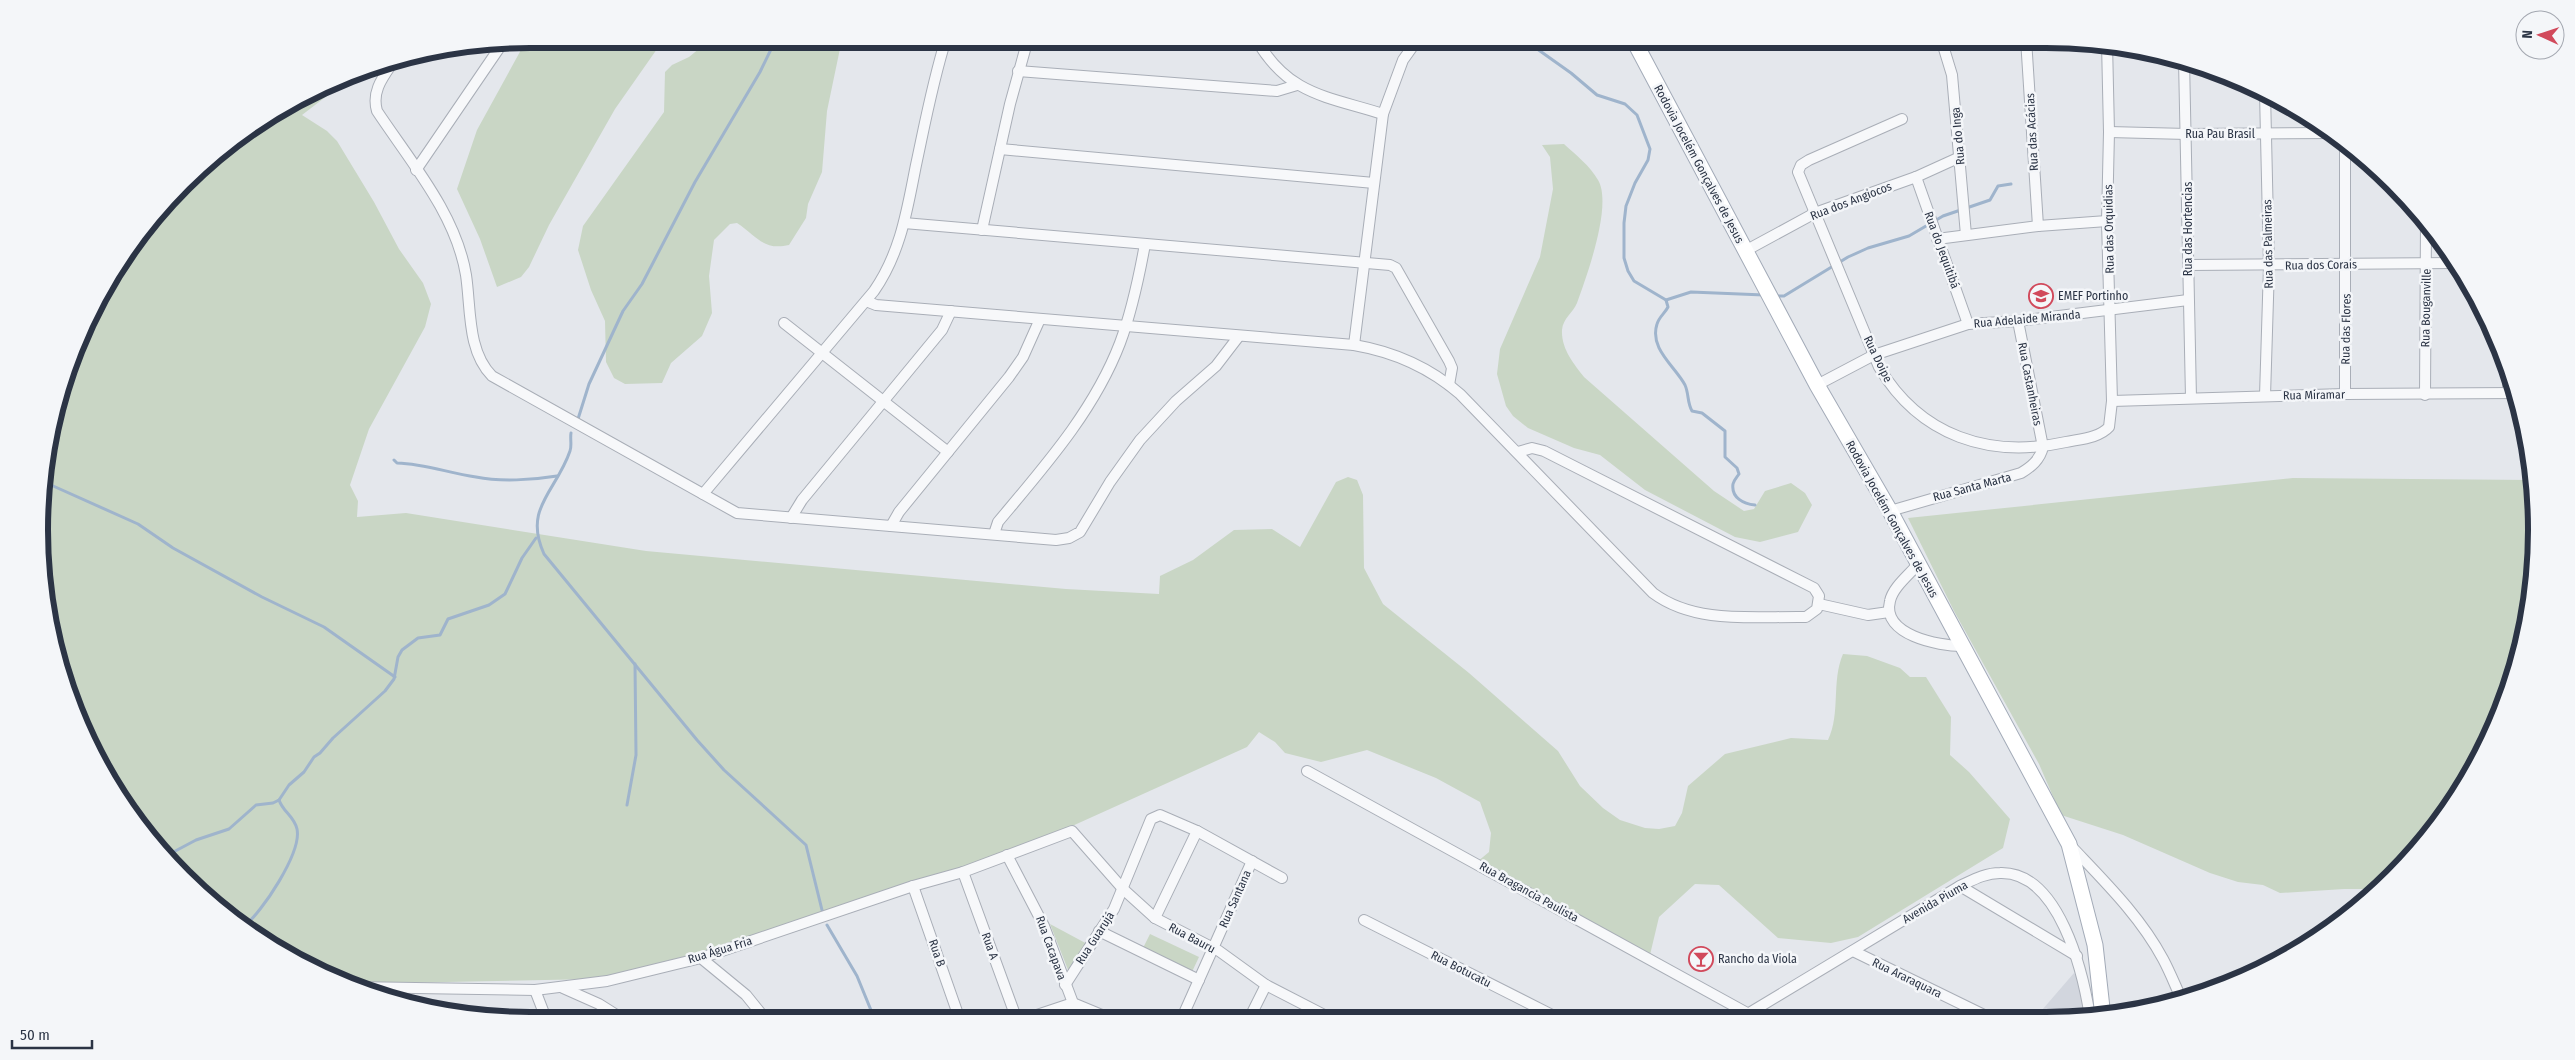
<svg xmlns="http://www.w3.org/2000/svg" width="2575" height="1060" font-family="'Fira Sans Condensed',sans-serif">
<rect width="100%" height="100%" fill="#e4e7ec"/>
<!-- built -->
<path fill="#d2d6de" d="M2074 973 2084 990V1017H2036Z"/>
<!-- green -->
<g fill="#c9d6c5">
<path d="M527 39H664L615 109 549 225 529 267 521 277 497 287 480 239 457 189 477 130Z"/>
<path d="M711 39H842L827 111 822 172 808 204 806 218 789 245C763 251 757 236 737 223L730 224 714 240 709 276 712 313 702 336 671 363 662 383 625 384 614 378 606 362 605 321 591 290 578 250 583 226 664 112 665 72 672 65 689 57Z"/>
<path d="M340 80 332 92 302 115 327 131 337 141 374 202 399 249 423 283 431 304 425 327 369 429 350 485 358 501 357 517 406 513 646 551 1066 589 1159 594 1160 576 1193 560 1234 530 1272 529 1300 547 1336 482 1348 477 1357 480 1363 495 1364 568 1383 604 1469 673 1558 751 1580 786 1603 808 1620 820 1645 828 1659 829 1675 826 1682 813 1688 786 1725 754 1791 738 1828 740C1841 713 1831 682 1843 654L1867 656 1900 668 1910 677H1926L1951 717 1950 755 1969 772 2010 819 2003 848 1858 937 1831 943 1778 938 1719 885 1695 884 1659 917 1649 959 1471 867 1489 852 1491 833 1480 802 1436 778 1367 750 1321 762 1285 753 1275 742 1259 732 1247 747 1070 827 896 893 773 934 595 979 344 984 312 970 231 920 161 854 121 803 76 718 48 626 40 562 43 466 65 372 104 285 160 206 206 160 285 104Z"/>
<path d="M1564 144C1576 155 1590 166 1598 180 1613 205 1586 278 1577 303 1573 313 1563 318 1562 330 1561 349 1574 364 1584 377L1714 491 1744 511 1754 509 1765 491 1791 483 1805 493 1812 505 1798 532 1760 542 1735 537 1645 490 1600 455 1574 448 1528 428 1513 416 1506 406 1497 374 1500 349 1540 257 1553 189 1550 157 1542 145Z"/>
<path d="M2293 478 2532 480 2535 498 2532 594 2510 688 2453 803 2375 893 2366 889H2344L2280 893 2263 885 2238 882 2210 873 2123 835 2061 815 2039 764 1954 611 1908 518Z"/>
<path d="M1050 924 1091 946 1072 980Z"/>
<path d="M1150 934 1199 957 1190 976 1141 952Z"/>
</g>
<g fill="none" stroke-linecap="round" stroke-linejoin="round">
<!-- stream -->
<g stroke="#9fb4cc" stroke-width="3">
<path d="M1523 39 1571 73 1597 95 1625 104 1637 115 1650 149 1648 160 1635 183 1626 206 1624 223V258L1628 271 1634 281 1666 300 1668 307C1665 313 1659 317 1657 324 1649 349 1675 366 1685 385 1689 394 1687 402 1692 411L1702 413 1725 431V457L1737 468 1739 474C1737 477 1734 480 1733 484 1731 498 1744 504 1755 505"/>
<path d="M1775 296H1784L1848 257 1868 248 1909 236 1943 216 1990 200 1998 186 2011 184"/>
<path d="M1666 300 1691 292 1764 295"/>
<path d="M578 419 589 384 623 311 642 284 695 182 760 72 776 39"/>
<path d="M571 433C570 439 572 446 570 451 556 492 523 508 544 554L697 740 724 770 806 845 822 910"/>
<path d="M394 460 397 463C426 464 448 473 476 477 500 482 533 480 557 476"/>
<path d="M42 481 138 524 173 548 262 597 324 627 395 677"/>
<path d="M627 805 636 755 635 664"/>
<path d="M164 857 196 840 229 829 256 805 273 803 279 800 289 785 304 772 314 757 320 753 333 738 385 691 394 679 398 657 402 650 418 638 440 635 448 619 489 605 505 594 522 558 536 538"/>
<path d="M827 925 857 976 875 1020"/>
<path d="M243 927C262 913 302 852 297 829 294 816 283 812 279 800"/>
</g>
<defs>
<g id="minor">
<path d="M1256 39C1288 95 1326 96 1383 114"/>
<path d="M1941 39 1952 75 1966 235"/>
<path d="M2026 39 2038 226"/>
<path d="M396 58C384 76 371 90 377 111 410 161 456 214 466 275 471 308 467 351 492 376L737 513 1056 540 1069 538 1080 532 1110 482 1140 440 1176 401 1216 366 1239 336"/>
<path d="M2184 60 2191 398"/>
<path d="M1018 71 1277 91 1297 85"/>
<path d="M2265 93 2269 266 2265 396"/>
<path d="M1902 119 1809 160 1801 165 1798 172 1879 367C1920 436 1989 459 2066 442 2080 439 2099 438 2109 427L2112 401 2107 221 2109 132 2107 43"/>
<path d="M2109 132 2187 134 2330 133"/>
<path d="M1000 149 1374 183"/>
<path d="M416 170 504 41"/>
<path d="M1916 177 1968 324"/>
<path d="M904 223 1390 265 1396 268 1449 361 1452 368 1449 385"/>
<path d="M982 230 1010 104 1028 39"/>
<path d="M1937 239 2038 226 2107 221"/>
<path d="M1745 251 1815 213 1916 177 1960 157"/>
<path d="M2188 265 2454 263"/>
<path d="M866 301 876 305 1354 345C1395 352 1429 367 1460 394L1653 593C1696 625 1756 616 1806 617L1817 609 1819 596 1814 588 1544 451 1532 448 1518 452"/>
<path d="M784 323 948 452"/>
<path d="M1354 345 1383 114 1403 60 1418 39"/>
<path d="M2508 371V393"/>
<path d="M1817 385 1874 355 1968 324 2018 321 2188 300"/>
<path d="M2345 394V144"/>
<path d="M2425 395 2426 222"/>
<path d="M2112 401 2345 394 2516 393"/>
<path d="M703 494 874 291C901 252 907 210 916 165 925 123 933 80 946 39"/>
<path d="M1890 511 2021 473C2031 467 2040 460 2043 447L2018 321"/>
<path d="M791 518 802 500 942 330 951 311"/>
<path d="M891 526 899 512 1009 377 1023 357 1040 319"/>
<path d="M994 534 998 522C1044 467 1094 411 1120 343 1132 311 1139 277 1145 244"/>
<path d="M1918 564C1909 575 1893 587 1890 601 1881 635 1939 646 1962 646"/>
<path d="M1819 604 1868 615 1889 612"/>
<path d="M1307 771 1756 1018"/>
<path d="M2071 846C2104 881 2140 916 2163 959 2170 972 2175 985 2181 998"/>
<path d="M1007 855 1044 926 1073 1003 1114 1020"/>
<path d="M963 872 1017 1020"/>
<path d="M913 886 960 1020"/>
<path d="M1960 886 2077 956"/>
<path d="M1155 918 1197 831"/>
<path d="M1364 920 1558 1018"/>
<path d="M1099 931 1199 980"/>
<path d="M1853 951 1988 1017"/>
<path d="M701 958 746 995 767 1021"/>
<path d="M1065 985 1114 909 1151 819 1160 815 1197 831 1282 878"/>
<path d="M352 987 535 990 607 981 701 958 913 886 963 872 1072 831 1123 889 1155 918 1219 951 1266 985 1332 1019"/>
<path d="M563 988 599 1004 626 1021"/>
<path d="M535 990 547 1021"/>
<path d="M1741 1018 1960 886C1973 880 1985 873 2000 873 2059 871 2083 972 2090 1017"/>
<path d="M1249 1019 1266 985"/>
<path d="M1022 1020 1073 1003 1080 1020"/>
<path d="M1181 1020 1252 861"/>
</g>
<path id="primary" d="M1633 39 1817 385 1890 511 2069 844 2095 945 2103 1017"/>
</defs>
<!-- minor casing -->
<use href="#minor" stroke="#a9aeb7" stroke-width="12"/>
<!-- primary casing -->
<use href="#primary" stroke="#a3abb8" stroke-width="17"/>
<!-- minor -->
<use href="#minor" stroke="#f7f8fa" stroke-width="10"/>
<!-- primary -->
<use href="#primary" stroke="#fff" stroke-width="15"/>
</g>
<!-- icons -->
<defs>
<symbol id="school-ring" viewBox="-11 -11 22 22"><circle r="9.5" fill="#f4f6f9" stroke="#d1495b" stroke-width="1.5"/><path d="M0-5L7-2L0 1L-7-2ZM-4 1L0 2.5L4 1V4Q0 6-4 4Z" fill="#d1495b"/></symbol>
<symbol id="bar-ring" viewBox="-11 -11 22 22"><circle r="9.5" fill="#f4f6f9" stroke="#d1495b" stroke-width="1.5"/><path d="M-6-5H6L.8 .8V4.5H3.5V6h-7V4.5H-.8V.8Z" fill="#d1495b"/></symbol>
</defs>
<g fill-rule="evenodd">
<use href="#school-ring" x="2027" y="282" width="28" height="28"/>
<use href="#bar-ring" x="1687" y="945" width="28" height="28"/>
</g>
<g text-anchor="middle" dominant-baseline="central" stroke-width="5" stroke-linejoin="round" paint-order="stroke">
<!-- street labels -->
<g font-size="12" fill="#2b3445" stroke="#f4f6f9">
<text transform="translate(2032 132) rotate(-93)">Rua das Acácias</text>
<text x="2220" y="134">Rua Pau Brasil</text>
<text transform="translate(1958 136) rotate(-95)">Rua do Inga</text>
<text transform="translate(1699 164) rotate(62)">Rodovia Jocelém Gonçalves de Jesus</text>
<text transform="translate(1851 201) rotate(-21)">Rua dos Angiocos</text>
<text transform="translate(2109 229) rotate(-91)">Rua das Orquidias</text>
<text transform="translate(2188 229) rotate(-90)">Rua das Hortencias</text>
<text transform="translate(2268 244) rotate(-91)">Rua das Palmeiras</text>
<text transform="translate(1942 250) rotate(70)">Rua do Jequitibá</text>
<text transform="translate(2321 265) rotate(-1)">Rua dos Corais</text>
<text transform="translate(2426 308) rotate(-89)">Rua Bouganville</text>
<text transform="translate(2027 319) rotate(-5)">Rua Adelaide Miranda</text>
<text transform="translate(2346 329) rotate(-89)">Rua das Flores</text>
<text transform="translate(1878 359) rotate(64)">Rua Doipe</text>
<text transform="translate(2030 384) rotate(79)">Rua Castanheiras</text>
<text transform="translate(2314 395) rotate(-1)">Rua Miramar</text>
<text transform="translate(1972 487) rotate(-15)">Rua Santa Marta</text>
<text transform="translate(1892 519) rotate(61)">Rodovia Jocelém Gonçalves de Jesus</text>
<text transform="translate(1529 892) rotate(29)">Rua Bragancia Paulista</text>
<text transform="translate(1235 899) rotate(-66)">Rua Santana</text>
<text transform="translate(1935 902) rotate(-30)">Avenida Piuma</text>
<text transform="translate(1095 938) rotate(-57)">Rua Guarujá</text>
<text transform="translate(1192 938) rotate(28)">Rua Bauru</text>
<text transform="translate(990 946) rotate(70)">Rua A</text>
<text transform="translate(1051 948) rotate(70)">Rua Cacapava</text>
<text transform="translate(720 950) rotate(-17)">Rua Água Fria</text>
<text transform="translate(937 953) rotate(71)">Rua B</text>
<text transform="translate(1461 969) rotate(27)">Rua Botucatu</text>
<text transform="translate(1907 978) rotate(26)">Rua Araraquara</text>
</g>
<!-- poi labels -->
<g font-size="12" fill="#2b3445" stroke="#f4f6f9" text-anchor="start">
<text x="2058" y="296">EMEF Portinho</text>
<text x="1718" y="959">Rancho da Viola</text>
</g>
</g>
<!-- crop -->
<path d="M0 0H2575V1060H0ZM530 48H2046A482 482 0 0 1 2528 530V530A482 482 0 0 1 2046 1012H530A482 482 0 0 1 48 530V530A482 482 0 0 1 530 48Z" fill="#f4f6f9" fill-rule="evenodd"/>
<path fill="none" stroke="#2b3445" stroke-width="6" d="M530 48H2046A482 482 0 0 1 2528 530V530A482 482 0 0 1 2046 1012H530A482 482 0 0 1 48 530V530A482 482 0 0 1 530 48Z"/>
<!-- north arrow -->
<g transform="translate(2540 35) rotate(273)"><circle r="24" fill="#f4f6f9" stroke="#a4a8b1"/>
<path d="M0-4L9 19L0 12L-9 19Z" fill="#d1495b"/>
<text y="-8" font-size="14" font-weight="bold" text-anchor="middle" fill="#2b3445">N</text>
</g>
<!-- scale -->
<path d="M12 1040v8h80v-8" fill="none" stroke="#2b3445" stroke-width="2.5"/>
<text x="20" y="1040" font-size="15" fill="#2b3445" stroke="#f4f6f9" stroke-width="4" paint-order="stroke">50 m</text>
</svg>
